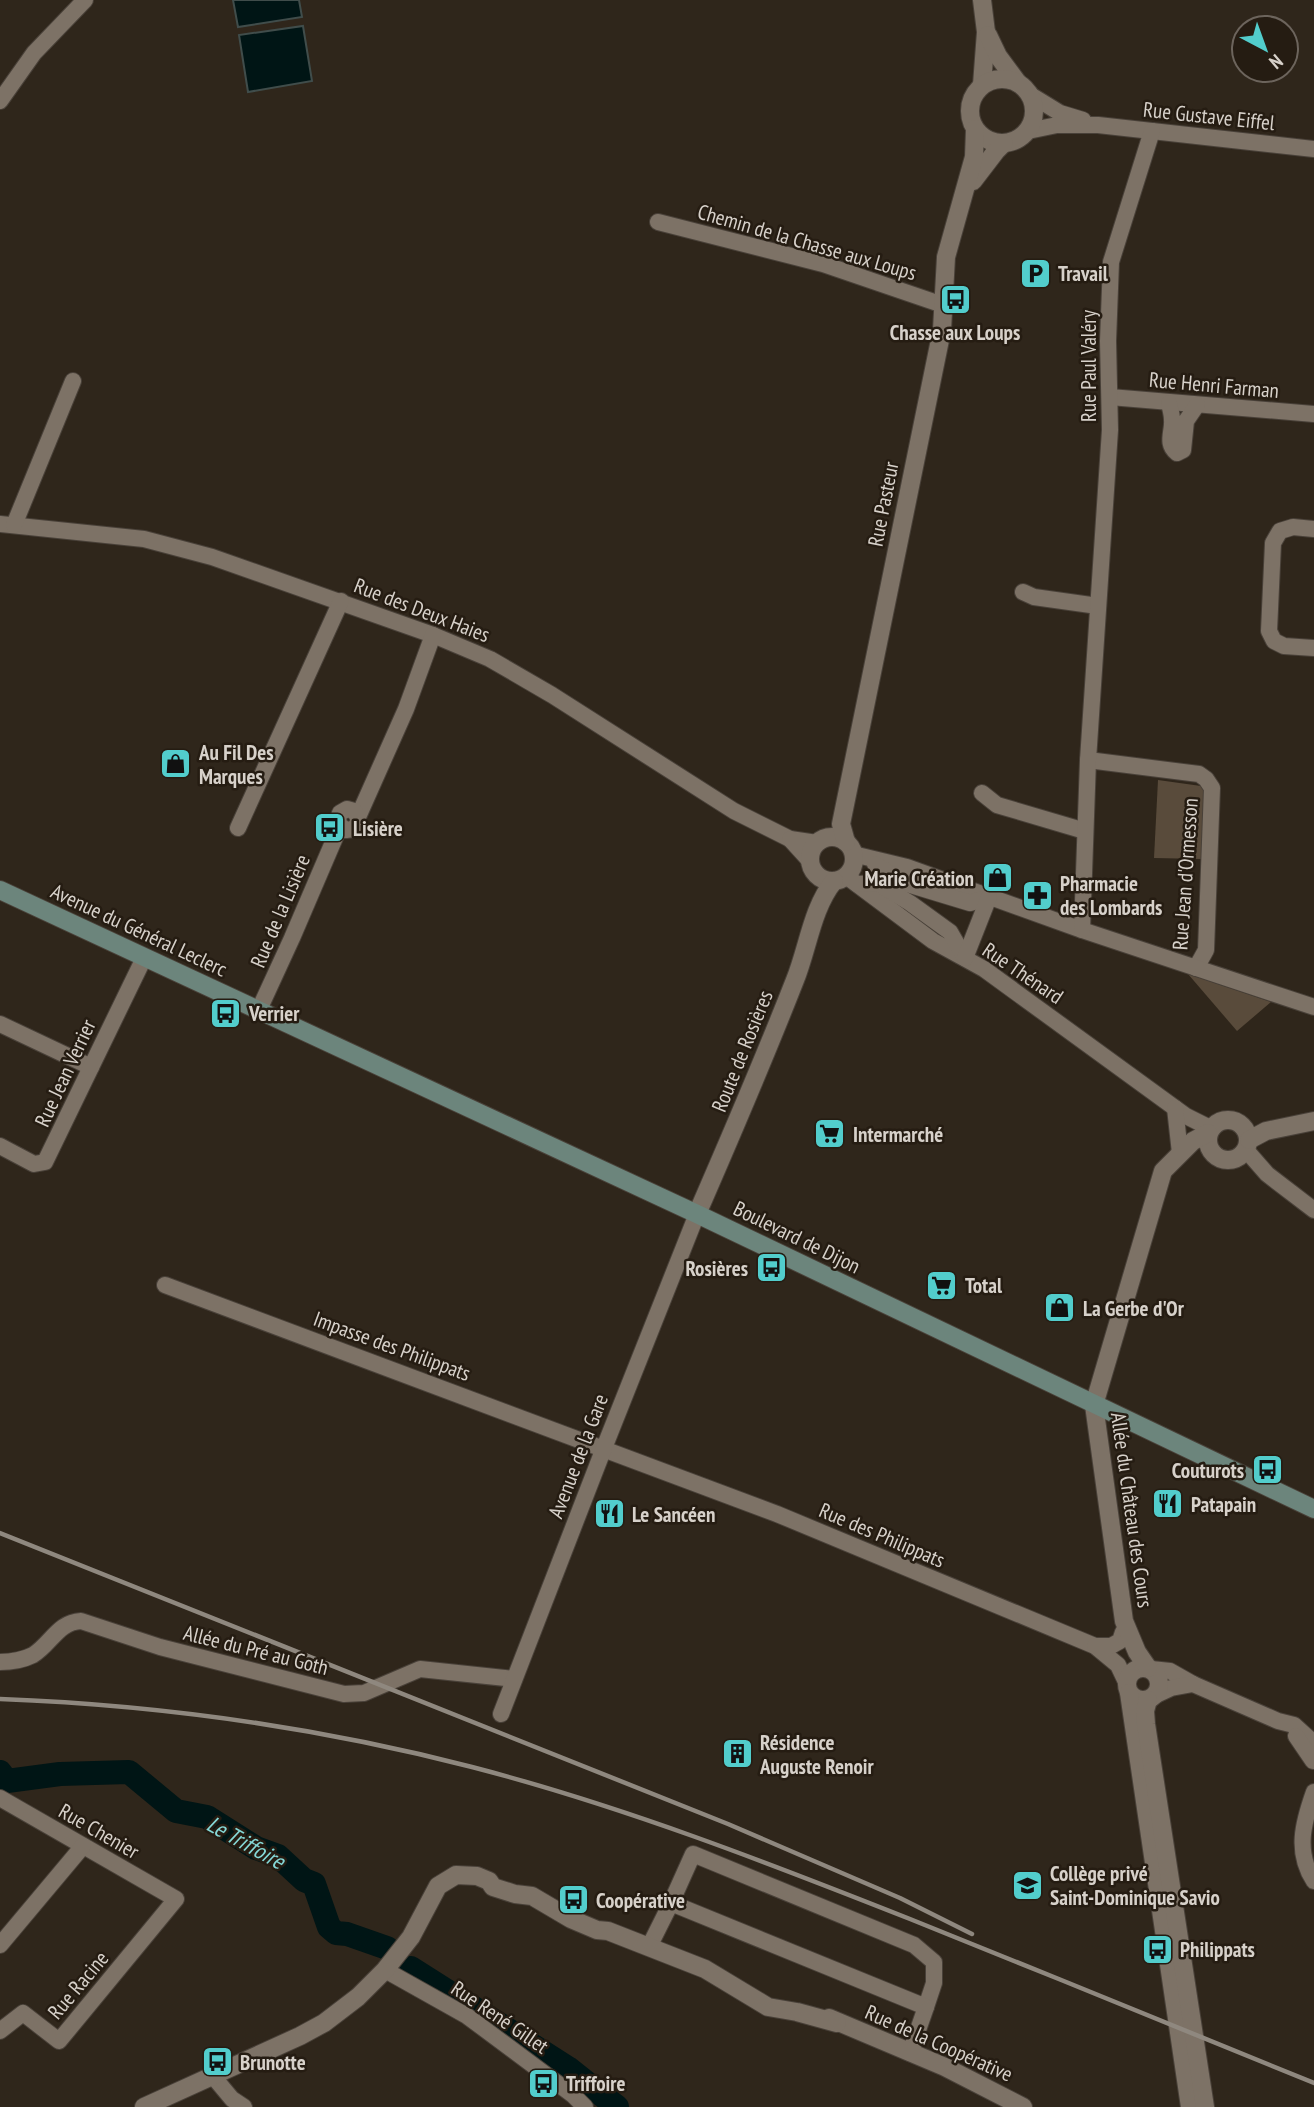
<svg xmlns="http://www.w3.org/2000/svg" width="1314" height="2107" font-family="'PT Sans Narrow',sans-serif">
<rect width="100%" height="100%" fill="#2f261b"/>
<!-- green -->
<g fill="#594b3b">
<path d="M1158 780 1201 786 1206 793 1203 859 1154 858Z"/>
<path d="M1188 974 1271 1002 1237 1031Z"/>
</g>
<!-- water -->
<g fill="#001515" stroke="#404d4b" stroke-width="2">
<path d="M233 0H299L302 17 238 27Z"/>
<path d="M303 26 312 81 248 92 239 35Z"/>
</g>
<g fill="none" stroke-linecap="round" stroke-linejoin="round">
<!-- river -->
<g stroke="#001515" stroke-width="24">
<path d="M0 1772 7 1781 60 1774 129 1772 176 1811 207 1817 256 1848 278 1856 304 1880 314 1884 329 1927 336 1933 347 1934 387 1948"/>
<path d="M411 1968 568 2068 617 2107"/>
</g>
<defs>
<g id="minor">
<path d="M1029 94 1060 113 1083 120"/>
<path d="M0 101 34 53 85 0"/>
<path d="M1028 131 1057 125H1098L1314 149"/>
<path d="M658 222 823 264 943 305"/>
<path d="M1110 397 1314 414"/>
<path d="M1169 403C1170 408 1172 414 1172 420 1173 432 1165 444 1177 453L1183 450 1186 421 1197 405"/>
<path d="M0 524 144 539 212 557 433 635 490 659 552 695 734 811 790 839 817 843"/>
<path d="M14 525 73 381"/>
<path d="M1314 529 1293 527 1280 531 1273 543 1269 631 1274 641 1284 646 1314 648"/>
<path d="M1023 592 1034 597 1098 606"/>
<path d="M1088 760 1199 774 1206 779 1212 788 1206 950 1196 968"/>
<path d="M982 793 997 805 1085 831"/>
<path d="M358 817 406 709 433 635"/>
<path d="M238 828 341 601"/>
<path d="M790 839 810 861"/>
<path d="M853 854 907 867 1082 930 1314 1007"/>
<path d="M875 864 904 883 970 903 989 897"/>
<path d="M846 876 933 941 984 969 1186 1116 1210 1128"/>
<path d="M857 884 877 883 910 903 950 932 965 958"/>
<path d="M1082 930 1088 760 1110 430 1108 341 1111 262 1152 131"/>
<path d="M965 958 989 897"/>
<path d="M258 1012 292 938 340 826 338 819 340 813 347 809 354 811 358 817V824L353 829 346 830 340 826"/>
<path d="M0 1024 91 1067"/>
<path d="M1175 1108 1180 1153"/>
<path d="M0 1146 34 1164 45 1162 144 958"/>
<path d="M1246 1150 1267 1174 1314 1210"/>
<path d="M165 1285 777 1514 1095 1646 1118 1665 1127 1684"/>
<path d="M1095 1646H1111L1120 1641 1123 1632"/>
<path d="M0 1662C10 1662 23 1660 33 1655 51 1644 58 1622 81 1621L160 1647 344 1694 364 1693 420 1669 514 1679"/>
<path d="M1151 1669 1170 1671 1193 1684 1278 1721 1294 1725 1314 1743"/>
<path d="M1156 1695 1171 1688 1193 1684"/>
<path d="M501 1714 604 1448 697 1214"/>
<path d="M1296 1736 1313 1761"/>
<path d="M1314 1792C1303 1823 1295 1852 1314 1881"/>
<path d="M0 1798 176 1899 59 2041 23 2013 0 2031"/>
<path d="M671 1903 693 1854 914 1945 934 1962V1983L926 2007"/>
<path d="M0 1945 83 1846"/>
<path d="M649 1947 671 1903 926 2007 910 2053"/>
<path d="M385 1970 467 2016 573 2095 585 2107"/>
<path d="M212 2075 232 2099 244 2107"/>
</g>
<g id="tertiary">
<path d="M982 0 986 32 982 85"/>
<path d="M988 35 998 56 1018 83"/>
<circle cx="1002" cy="111" r="32"/>
<path d="M973 181 996 151 1004 143"/>
<circle cx="832" cy="859" r="22"/>
<path d="M846 842 841 824 942 330 946 257 974 157 975 129"/>
<circle cx="1228" cy="1140" r="20"/>
<path d="M1249 1140 1266 1131 1314 1121"/>
<path d="M697 1214C731 1136 764 1059 795 980 808 948 812 908 834 881"/>
<circle cx="1143" cy="1684" r="16"/>
<path d="M1148 1668 1137 1652 1124 1621 1094 1405 1163 1171 1193 1141 1208 1133"/>
<path d="M1129 1693 1190 2107"/>
<path d="M1148 1700 1145 1711 1146 1724 1205 2107"/>
<path d="M829 2018 945 2067 1023 2107"/>
<path d="M144 2107 300 2036 324 2023 358 1997 385 1970 411 1937 438 1886 456 1875 477 1876 489 1881 493 1887 515 1894 532 1896 571 1919 597 1930 608 1931 705 1969 768 2007 797 2012 837 2023"/>
</g>
<path id="secondary" d="M0 890 697 1214 1314 1509"/>
</defs>
<!-- minor casing -->
<use href="#minor" stroke="#494139" stroke-width="18"/>
<!-- tertiary casing -->
<use href="#tertiary" stroke="#494139" stroke-width="20"/>
<!-- secondary casing -->
<use href="#secondary" stroke="#494139" stroke-width="20"/>
<!-- minor -->
<use href="#minor" stroke="#7d7266" stroke-width="16"/>
<!-- tertiary -->
<use href="#tertiary" stroke="#7d7266" stroke-width="18"/>
<!-- secondary -->
<use href="#secondary" stroke="#6c857c" stroke-width="18"/>
<!-- rail -->
<g stroke="#8f887f" stroke-width="4.5">
<path d="M0 1533 728 1824 900 1898 972 1934"/>
<path d="M0 1699C160 1705 317 1727 472 1767 622 1806 766 1862 910 1919 1045 1973 1179 2028 1314 2083"/>
</g>
</g>
<!-- icons -->
<defs>
<symbol id="parking-square" viewBox="-11 -11 22 22"><rect x="-9" y="-9" width="18" height="18" rx="4" fill="#52cdcc" stroke="#251c12"/><path d="M-3.5-5.5H1a3.5 3.5 0 0 1 0 7H-1V5.5H-3.5ZM-1-3.4V-.6H.8a1.4 1.4 0 0 0 0-2.8Z" fill="#111"/></symbol>
<symbol id="bus-square" viewBox="-11 -11 22 22"><rect x="-9" y="-9" width="18" height="18" rx="4" fill="#52cdcc" stroke="#251c12"/><path d="M-5-6H5V4H4V6H2V4H-2V6H-4V4H-5ZM-3.5-4V0h7V-4ZM-3.5 1.2v1.5H-2V1.2ZM2 1.2v1.5H3.5V1.2Z" fill="#111"/></symbol>
<symbol id="shop-square" viewBox="-11 -11 22 22"><rect x="-9" y="-9" width="18" height="18" rx="4" fill="#52cdcc" stroke="#251c12"/><path d="M-5-2.5h2.3a2.7 3.5 0 0 1 5.4 0H5L5.5 6h-11ZM-1.5-2.5h3a1.5 2.3 0 0 0-3 0Z" fill="#111"/></symbol>
<symbol id="pharmacy-square" viewBox="-11 -11 22 22"><rect x="-9" y="-9" width="18" height="18" rx="4" fill="#52cdcc" stroke="#251c12"/><path d="M-2-6h4v4h4v4h-4v4h-4v-4h-4v-4h4Z" fill="#111"/></symbol>
<symbol id="supermarket-square" viewBox="-11 -11 22 22"><rect x="-9" y="-9" width="18" height="18" rx="4" fill="#52cdcc" stroke="#251c12"/><path d="M-6-5.5h2.5l.6 2H6L4.5 2H-2.5L-4.4-4H-6ZM-1.5 3.2a1.3 1.3 0 1 0 .1 0ZM3 3.2a1.3 1.3 0 1 0 .1 0Z" fill="#111"/></symbol>
<symbol id="restaurant-square" viewBox="-11 -11 22 22"><rect x="-9" y="-9" width="18" height="18" rx="4" fill="#52cdcc" stroke="#251c12"/><path d="M-5-6h1v4h1v-4h1v4h1v-4h1v5L-1.5 .5V6h-2V.5L-5-1ZM5-6V6H3V1.5H1.5Q1.5-4 5-6Z" fill="#111"/></symbol>
<symbol id="building-square" viewBox="-11 -11 22 22"><rect x="-9" y="-9" width="18" height="18" rx="4" fill="#52cdcc" stroke="#251c12"/><path d="M-4-6H4V6H1V3H-1V6H-4ZM-2.5-4.3h1.7v1.8h-1.7ZM.8-4.3h1.7v1.8H.8ZM-2.5-1h1.7V.8h-1.7ZM.8-1h1.7V.8H.8Z" fill="#111"/></symbol>
<symbol id="school-square" viewBox="-11 -11 22 22"><rect x="-9" y="-9" width="18" height="18" rx="4" fill="#52cdcc" stroke="#251c12"/><path d="M0-5L7-2L0 1L-7-2ZM-4 1L0 2.5L4 1V4Q0 6-4 4Z" fill="#111"/></symbol>
</defs>
<g fill-rule="evenodd">
<use href="#parking-square" x="1018" y="256" width="35" height="35"/>
<use href="#bus-square" x="938" y="282" width="35" height="35"/>
<use href="#shop-square" x="158" y="746" width="35" height="35"/>
<use href="#bus-square" x="312" y="810" width="35" height="35"/>
<use href="#shop-square" x="980" y="860" width="35" height="35"/>
<use href="#pharmacy-square" x="1020" y="878" width="35" height="35"/>
<use href="#bus-square" x="208" y="996" width="35" height="35"/>
<use href="#supermarket-square" x="812" y="1116" width="35" height="35"/>
<use href="#bus-square" x="754" y="1250" width="35" height="35"/>
<use href="#supermarket-square" x="924" y="1268" width="35" height="35"/>
<use href="#shop-square" x="1042" y="1290" width="35" height="35"/>
<use href="#bus-square" x="1250" y="1452" width="35" height="35"/>
<use href="#restaurant-square" x="1150" y="1486" width="35" height="35"/>
<use href="#restaurant-square" x="592" y="1496" width="35" height="35"/>
<use href="#building-square" x="720" y="1736" width="35" height="35"/>
<use href="#school-square" x="1010" y="1868" width="35" height="35"/>
<use href="#bus-square" x="556" y="1882" width="35" height="35"/>
<use href="#bus-square" x="1140" y="1932" width="35" height="35"/>
<use href="#bus-square" x="200" y="2044" width="35" height="35"/>
<use href="#bus-square" x="526" y="2066" width="35" height="35"/>
</g>
<g text-anchor="middle" dominant-baseline="central" stroke-width="5" stroke-linejoin="round" paint-order="stroke">
<!-- street labels -->
<g font-size="21" fill="#d7d1ca" stroke="#251c12">
<text transform="translate(1209 116) rotate(6)">Rue Gustave Eiffel</text>
<text transform="translate(807 242) rotate(16)">Chemin de la Chasse aux Loups</text>
<text transform="translate(1088 366) rotate(-90)">Rue Paul Valéry</text>
<text transform="translate(1214 385) rotate(5)">Rue Henri Farman</text>
<text transform="translate(883 504) rotate(-79)">Rue Pasteur</text>
<text transform="translate(422 610) rotate(21)">Rue des Deux Haies</text>
<text transform="translate(1185 874) rotate(-86)">Rue Jean d'Ormesson</text>
<text transform="translate(280 911) rotate(-67)">Rue de la Lisière</text>
<text transform="translate(139 930) rotate(25)">Avenue du Général Leclerc</text>
<text transform="translate(1023 973) rotate(34)">Rue Thénard</text>
<text transform="translate(742 1051) rotate(-68)">Route de Rosières</text>
<text transform="translate(65 1073) rotate(-65)">Rue Jean Verrier</text>
<text transform="translate(797 1237) rotate(26)">Boulevard de Dijon</text>
<text transform="translate(392 1346) rotate(20)">Impasse des Philippats</text>
<text transform="translate(578 1456) rotate(-69)">Avenue de la Gare</text>
<text transform="translate(1132 1510) rotate(82)">Allée du Château des Cours</text>
<text transform="translate(882 1535) rotate(23)">Rue des Philippats</text>
<text transform="translate(256 1650) rotate(14)">Allée du Pré au Goth</text>
<text transform="translate(99 1831) rotate(30)">Rue Chenier</text>
<text transform="translate(78 1985) rotate(-50)">Rue Racine</text>
<text transform="translate(500 2017) rotate(34)">Rue René Gillet</text>
<text transform="translate(939 2043) rotate(24)">Rue de la Coopérative</text>
</g>
<!-- poi labels -->
<g font-size="21" font-weight="bold" fill="#d7d1ca" stroke="#251c12" text-anchor="start">
<text x="1058" y="273">Travail</text>
<text x="955" y="332" text-anchor="middle">Chasse aux Loups</text>
<text x="199" y="752">Au Fil Des<tspan x="199" dy="24">Marques</tspan></text>
<text x="353" y="828">Lisière</text>
<text x="974" y="878" text-anchor="end">Marie Création</text>
<text x="1060" y="883">Pharmacie<tspan x="1060" dy="24">des Lombards</tspan></text>
<text x="249" y="1013">Verrier</text>
<text x="853" y="1134">Intermarché</text>
<text x="748" y="1268" text-anchor="end">Rosières</text>
<text x="965" y="1285">Total</text>
<text x="1083" y="1308">La Gerbe d'Or</text>
<text x="1244" y="1470" text-anchor="end">Couturots</text>
<text x="1191" y="1504">Patapain</text>
<text x="632" y="1514">Le Sancéen</text>
<text x="760" y="1742">Résidence<tspan x="760" dy="24">Auguste Renoir</tspan></text>
<text x="1050" y="1873">Collège privé<tspan x="1050" dy="24">Saint-Dominique Savio</tspan></text>
<text x="596" y="1900">Coopérative</text>
<text x="1180" y="1949">Philippats</text>
<text x="240" y="2062">Brunotte</text>
<text x="566" y="2083">Triffoire</text>
</g>
<!-- water labels -->
<g font-size="23" font-style="italic" fill="#85d8d7" stroke="#251c12">
<text transform="translate(246 1842) rotate(29)">Le Triffoire</text>
</g>
</g>
<!-- north arrow -->
<g transform="translate(1265 49) rotate(139)"><circle r="33" fill="#251c12" stroke="#6c645c" stroke-width="2"/>
<path d="M0-5L12 26L0 18L-12 26Z" fill="#52cdcc"/>
<text y="-10" font-size="19" font-weight="bold" text-anchor="middle" fill="#d7d1ca">N</text>
</g>
</svg>
